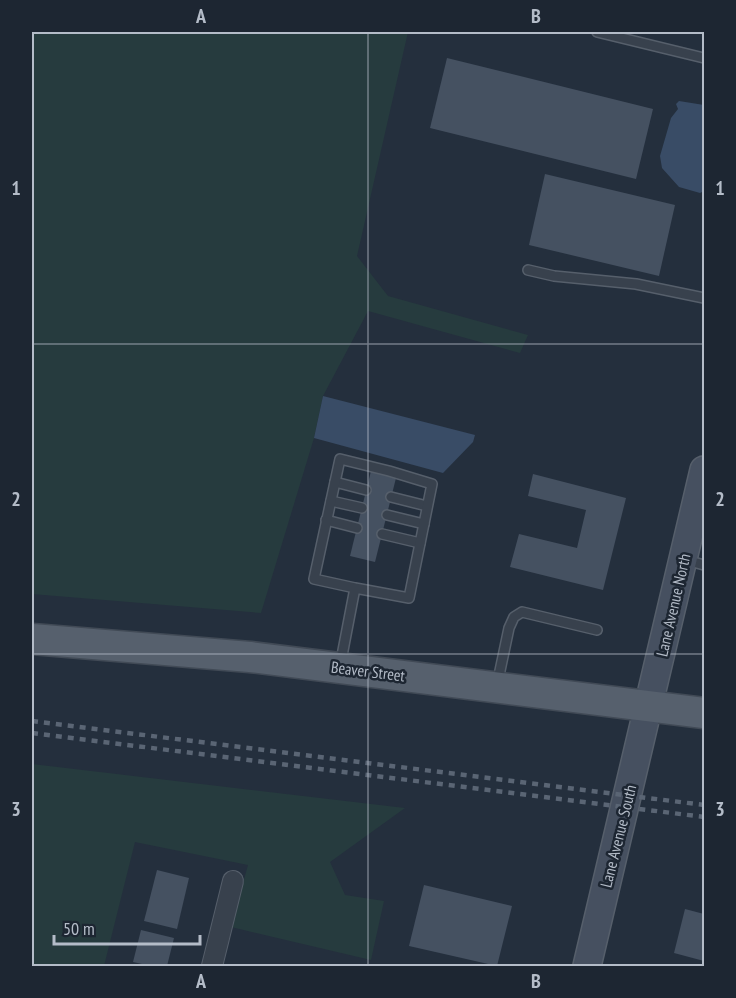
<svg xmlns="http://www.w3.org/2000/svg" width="736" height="998" font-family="'PT Sans Narrow',sans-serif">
<rect width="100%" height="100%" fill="#242f3d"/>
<!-- green -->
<g fill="#263b3e">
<path d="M32 32H408L357 256 388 296 528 335 520 353 368 311 323 396 314 438 261 613 32 594Z"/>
<path d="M32 764 405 808 330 862 345 895 384 901 371 960 231 927 248 865 135 842 104 966H32Z"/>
</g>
<!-- water -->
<g fill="#394c66">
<path d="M679 101 704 105V191L700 193 679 187 662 168 660 156 671 118 678 109 676 104Z"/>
<path d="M323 396 475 435 473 442 443 473 314 438Z"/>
</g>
<!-- building -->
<g fill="#455161">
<path d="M447 58 653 109 636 179 430 128Z"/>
<path d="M545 174 675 205 659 276 529 245Z"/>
<path d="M371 471 396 478 375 562 350 556Z"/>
<path d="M533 474 626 498 603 590 510 567 519 534 577 548 586 510 528 496Z"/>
<path d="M157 870 189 878 177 929 144 921Z"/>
<path d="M424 885 512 906 497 966 409 946Z"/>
<path d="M685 909 704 914V961L674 953Z"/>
<path d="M141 930 174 938 167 966H151L133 962Z"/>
</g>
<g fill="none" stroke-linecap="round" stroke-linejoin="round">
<defs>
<g id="service">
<path d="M597 32 704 58"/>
<path d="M528 270 554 276 636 284 704 298"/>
<path d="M335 482 366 490"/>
<path d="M391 497 427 506"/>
<path d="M331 501 362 508"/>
<path d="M387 515 424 524"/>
<path d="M326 520 357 528"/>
<path d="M382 534 420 543"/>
<path d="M686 560 704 565"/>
<path d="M340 666 355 588 409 598 432 484 389 471 340 459 314 579 355 588"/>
<path d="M497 685 509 628 514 617 522 612 597 630"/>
</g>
<path id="minor" d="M212 966 233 881"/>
<path id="secondary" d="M587 966 704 470"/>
<path id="primary" d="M32 639 250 657 704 713"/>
</defs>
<!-- service casing -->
<use href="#service" stroke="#565f6b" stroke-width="12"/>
<!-- minor casing -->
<use href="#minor" stroke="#565f6b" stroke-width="22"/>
<!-- secondary casing -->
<use href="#secondary" stroke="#565f6b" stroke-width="30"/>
<!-- primary casing -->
<use href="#primary" stroke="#414a56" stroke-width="33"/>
<!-- service -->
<use href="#service" stroke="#38414d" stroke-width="9"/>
<!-- minor -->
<use href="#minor" stroke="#38414d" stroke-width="20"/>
<!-- secondary -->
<use href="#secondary" stroke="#465060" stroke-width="27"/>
<!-- primary -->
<use href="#primary" stroke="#56606d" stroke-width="30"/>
<!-- rail -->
<g stroke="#5a6574" stroke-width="4.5" stroke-dasharray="6 6" stroke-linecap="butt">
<path d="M32 721 704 805"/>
<path d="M32 733 704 817"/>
</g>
</g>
<!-- grid -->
<path fill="none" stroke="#b4bcc8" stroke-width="1.5" stroke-opacity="0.55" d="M368 32V966M32 344H704M32 654H704"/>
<g text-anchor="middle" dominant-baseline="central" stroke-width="5" stroke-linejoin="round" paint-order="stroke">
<!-- street labels -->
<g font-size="16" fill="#b4bcc8" stroke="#1d2632">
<text transform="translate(673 605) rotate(-77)">Lane Avenue North</text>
<text transform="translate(368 671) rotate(7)">Beaver Street</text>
<text transform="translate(618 836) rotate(-76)">Lane Avenue South</text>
</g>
</g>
<!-- border -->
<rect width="736" height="998" fill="none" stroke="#1d2632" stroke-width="66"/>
<!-- scale -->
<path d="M54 935v9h146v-9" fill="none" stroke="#b4bcc8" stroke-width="3"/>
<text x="63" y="935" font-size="18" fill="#b4bcc8" stroke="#1d2632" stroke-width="4.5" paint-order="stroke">50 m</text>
<rect x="33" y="33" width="670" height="932" fill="none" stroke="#b4bcc8" stroke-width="2"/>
<g font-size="20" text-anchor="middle" font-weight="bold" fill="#b4bcc8">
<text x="201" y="23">A</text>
<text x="536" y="23">B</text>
<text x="16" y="195">1</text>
<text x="720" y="195">1</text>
<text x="16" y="506">2</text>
<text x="720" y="506">2</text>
<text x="16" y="816">3</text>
<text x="720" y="816">3</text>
<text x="201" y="988">A</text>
<text x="536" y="988">B</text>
</g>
</svg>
